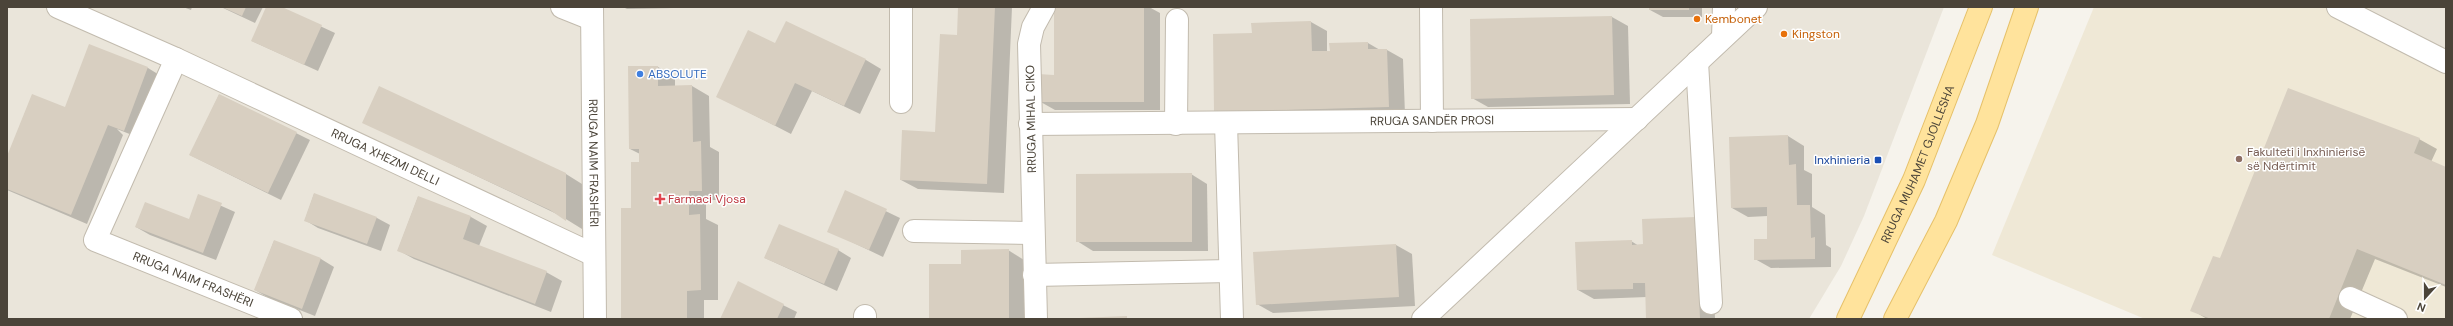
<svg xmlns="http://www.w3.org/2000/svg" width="2453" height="326" font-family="'DM Sans',sans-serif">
<rect width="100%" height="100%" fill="#f6f3ec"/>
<!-- residential -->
<g fill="#eae5da">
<path d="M7 7H1944L1864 216 1841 266 1809 319H7Z"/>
<path d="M2338 7H2446V62Z"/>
</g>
<!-- education -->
<path fill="#efe8d6" d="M2094 7H2338L2446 62V319H2145L1992 255Z"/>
<!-- shadow -->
<g fill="#0003">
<path d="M183 7H192L191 10Z"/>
<path d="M221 7H263L255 23Z"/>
<path d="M267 7H279L335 33 318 71 252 41Z"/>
<path d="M623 7H674V8L627 9Z"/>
<path d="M959 7H1012L1004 193 918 189 901 180 936 133 958 36Z"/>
<path d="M1055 7H1149L1160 13V110H1055L1039 101 1055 76Z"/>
<path d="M1650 7H1702V17H1663L1650 10Z"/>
<path d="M1612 17 1628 26 1630 104 1488 107 1472 98Z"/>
<path d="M1311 22 1327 31V52L1368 43 1380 50H1387L1403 59 1405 115 1231 121 1253 34Z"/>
<path d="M776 45 866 60 881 69 860 114 812 91 791 134 717 96Z"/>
<path d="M90 46 148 68 161 76 137 137 117 129 123 135 87 224 7 190V158L66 109Z"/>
<path d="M658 67 675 77V87L692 86 709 96 710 147 719 152V200H706V219L718 225V300H704V319H622L632 209 640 163V154L630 149Z"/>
<path d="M219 95 310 140 281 200 190 155Z"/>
<path d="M363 122 566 174 582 184V229L561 216Z"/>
<path d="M1788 136 1804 146V170L1812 174V207L1825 215 1826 245 1831 248V267L1771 268 1755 259 1768 240V216L1748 217 1732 208Z"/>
<path d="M2419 139 2437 149 2431 162 2446 168V287L2375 259 2350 319H2207L2192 310 2220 259Z"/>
<path d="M1191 174 1207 184 1208 251H1093L1077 241Z"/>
<path d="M846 192 900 218 883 257 829 231Z"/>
<path d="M314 194 377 218 390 225 381 251 318 228 305 220Z"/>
<path d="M199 196 235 212 216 260 150 235 136 227 190 220Z"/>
<path d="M418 197 471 217 487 226 479 246 546 272 562 281 551 312 414 259 398 250Z"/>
<path d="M1712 227 1715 319H1647V297L1594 299 1578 290 1631 241 1639 246Z"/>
<path d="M274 241 321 259 334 267 315 316 269 298 255 290Z"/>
<path d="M1396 245 1412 254 1415 306 1273 313 1257 304Z"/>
<path d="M838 250 851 258 837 291 765 258Z"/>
<path d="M1008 250 1024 260 1025 319H930Z"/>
<path d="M738 283 797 312 794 319H721Z"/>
</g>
<!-- building -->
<g fill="#d8cfc1">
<path d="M222 7H246L242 16Z"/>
<path d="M266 7H282L322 25 304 65 251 41Z"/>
<path d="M958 7H995L987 184 900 180 902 130 935 132 940 34 957 35Z"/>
<path d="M1054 7H1144V102H1038V74L1054 75Z"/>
<rect x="1649" y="7" width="40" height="3"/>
<path d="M1612 16 1614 95 1471 99 1470 19Z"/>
<path d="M786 21 866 59 844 106 795 83 775 126 716 97 748 30 775 43Z"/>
<path d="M1311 21 1312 51H1330L1329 43 1368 42V49H1387L1389 107 1214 112 1213 34 1252 33 1251 23Z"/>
<path d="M89 44 148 67 124 131 108 125 71 215 7 189V156L32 94 65 107Z"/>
<path d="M628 66H658V86L692 85 693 142 701 141 702 191H689V215L700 214 701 290 687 291V319H621V208H631V162H639V149H629Z"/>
<path d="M379 86 566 173V221L550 210 362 123Z"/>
<path d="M2288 88 2420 138 2414 153 2446 167V285L2357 249 2329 319H2211L2190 311 2213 256 2220 258Z"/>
<path d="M219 94 297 132 268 193 189 155Z"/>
<path d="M1788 135 1789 165 1796 164 1797 205H1810L1811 238 1815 237V259L1754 260V239H1767V207L1731 208 1729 137Z"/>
<path d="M1192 173V242H1076V174Z"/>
<path d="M845 190 887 209 869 250 827 232Z"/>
<path d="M314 193 377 217 367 244 304 221Z"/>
<path d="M198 194 222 203 203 253 135 227 145 202 189 219Z"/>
<path d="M418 196 471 216 463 239 547 271 535 304 397 251Z"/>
<path d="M1696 217 1700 319H1646L1645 283H1633V289L1577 290 1575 242 1632 240V245L1643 244 1642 219Z"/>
<path d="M779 224 839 249 824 284 764 258Z"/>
<path d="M274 240 321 258 302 309 254 290Z"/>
<path d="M1396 244 1399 297 1256 305 1253 252Z"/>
<path d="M1009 249V319H929V264H961V250Z"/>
<path d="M738 281 784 304 777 319H720Z"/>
<path d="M1127 316V319H1079V318Z"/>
</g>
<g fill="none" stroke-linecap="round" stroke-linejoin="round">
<defs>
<g id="minor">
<path id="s1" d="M58 7 176 59 594 255"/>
<path d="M562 7 592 19"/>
<path id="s2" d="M592 7 595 319"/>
<path d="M1431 7 1432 121"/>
<path d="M2338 7 2446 62"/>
<path d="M1723 37 1724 7"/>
<path id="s3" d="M176 59 95 240 291 319"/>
<path d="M1697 62 1711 303"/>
<path d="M901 102V7"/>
<path d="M1226 123 1232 319"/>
<path id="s4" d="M1030 124 1637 119"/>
<path d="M1176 124 1177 20"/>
<path d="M914 231 1033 233"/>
<path d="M1034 275 1230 271"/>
<path d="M2350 298 2396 319"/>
<path d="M865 316V319"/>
<path d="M1036 319 1029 44 1033 27 1044 7"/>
<path d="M1423 319 1756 7"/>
</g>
<g id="major">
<path id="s5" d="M1848 319 1914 180 1981 7"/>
<path d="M1895 319 1946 221 1987 124 2027 7"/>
</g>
</defs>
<!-- minor casing -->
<use href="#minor" stroke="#c2bbae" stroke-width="24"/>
<!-- major casing -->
<use href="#major" stroke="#e6c16a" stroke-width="24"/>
<!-- minor -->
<use href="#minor" stroke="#fff" stroke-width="22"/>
<!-- major -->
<use href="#major" stroke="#ffe39c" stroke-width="22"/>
</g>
<!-- markers -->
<g fill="#e8710a" stroke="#fff" stroke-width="1.5">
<circle cx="1697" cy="19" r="4"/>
<circle cx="1784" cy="34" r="4"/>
</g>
<circle fill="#3f7fe0" stroke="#fff" stroke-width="1.5" cx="640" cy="74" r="4"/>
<circle fill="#8d6e63" stroke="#fff" stroke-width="1.5" cx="2239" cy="159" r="4"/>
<rect fill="#1a4fb4" stroke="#fff" stroke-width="1.5" x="1874" y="156" width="8" height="8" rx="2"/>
<path fill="#e0444e" stroke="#fff" stroke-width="1.5" d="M658 193h4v4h4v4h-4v4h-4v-4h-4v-4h4z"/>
<g text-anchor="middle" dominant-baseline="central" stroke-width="3" stroke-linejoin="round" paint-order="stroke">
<!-- food labels -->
<g font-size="12" fill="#c56008" stroke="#fff" text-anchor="start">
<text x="1705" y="19">Kembonet</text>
<text x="1792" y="34">Kingston</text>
</g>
<!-- shop labels -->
<g font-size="12" fill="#366cbe" stroke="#fff" text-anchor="start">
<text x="648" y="74">ABSOLUTE</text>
</g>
<!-- street labels -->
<g font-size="12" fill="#4b4439" stroke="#fff">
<text transform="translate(1031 119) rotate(-91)">RRUGA MIHAL CIKO</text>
<text stroke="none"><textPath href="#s4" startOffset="402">RRUGA SANDËR PROSI</textPath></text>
<text stroke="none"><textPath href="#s1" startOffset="360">RRUGA XHEZMI DELLI</textPath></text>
<text stroke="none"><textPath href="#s2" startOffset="156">RRUGA NAIM FRASHËRI</textPath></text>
<text stroke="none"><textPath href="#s5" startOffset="170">RRUGA MUHAMET GJOLLESHA</textPath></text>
<text stroke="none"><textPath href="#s3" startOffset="304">RRUGA NAIM FRASHËRI</textPath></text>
</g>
<!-- education labels -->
<g font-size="12" fill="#785e54" stroke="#fff" text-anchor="start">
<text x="2247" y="152">Fakulteti i Inxhinierisë<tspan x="2247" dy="14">së Ndërtimit</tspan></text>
</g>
<!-- transit labels -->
<g font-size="12" fill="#164399" stroke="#fff" text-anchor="end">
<text x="1870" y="160">Inxhinieria</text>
</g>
<!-- health labels -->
<g font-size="12" fill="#be3a42" stroke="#fff" text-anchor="start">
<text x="668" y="199">Farmaci Vjosa</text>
</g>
</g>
<!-- border -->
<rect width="2453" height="326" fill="none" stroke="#4b4439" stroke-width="16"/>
<!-- north arrow -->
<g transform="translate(2425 298) rotate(201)" stroke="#ffffff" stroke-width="3" paint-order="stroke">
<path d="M0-3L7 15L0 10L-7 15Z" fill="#4b4439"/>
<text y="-6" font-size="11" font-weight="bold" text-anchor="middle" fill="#4b4439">N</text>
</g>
</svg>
